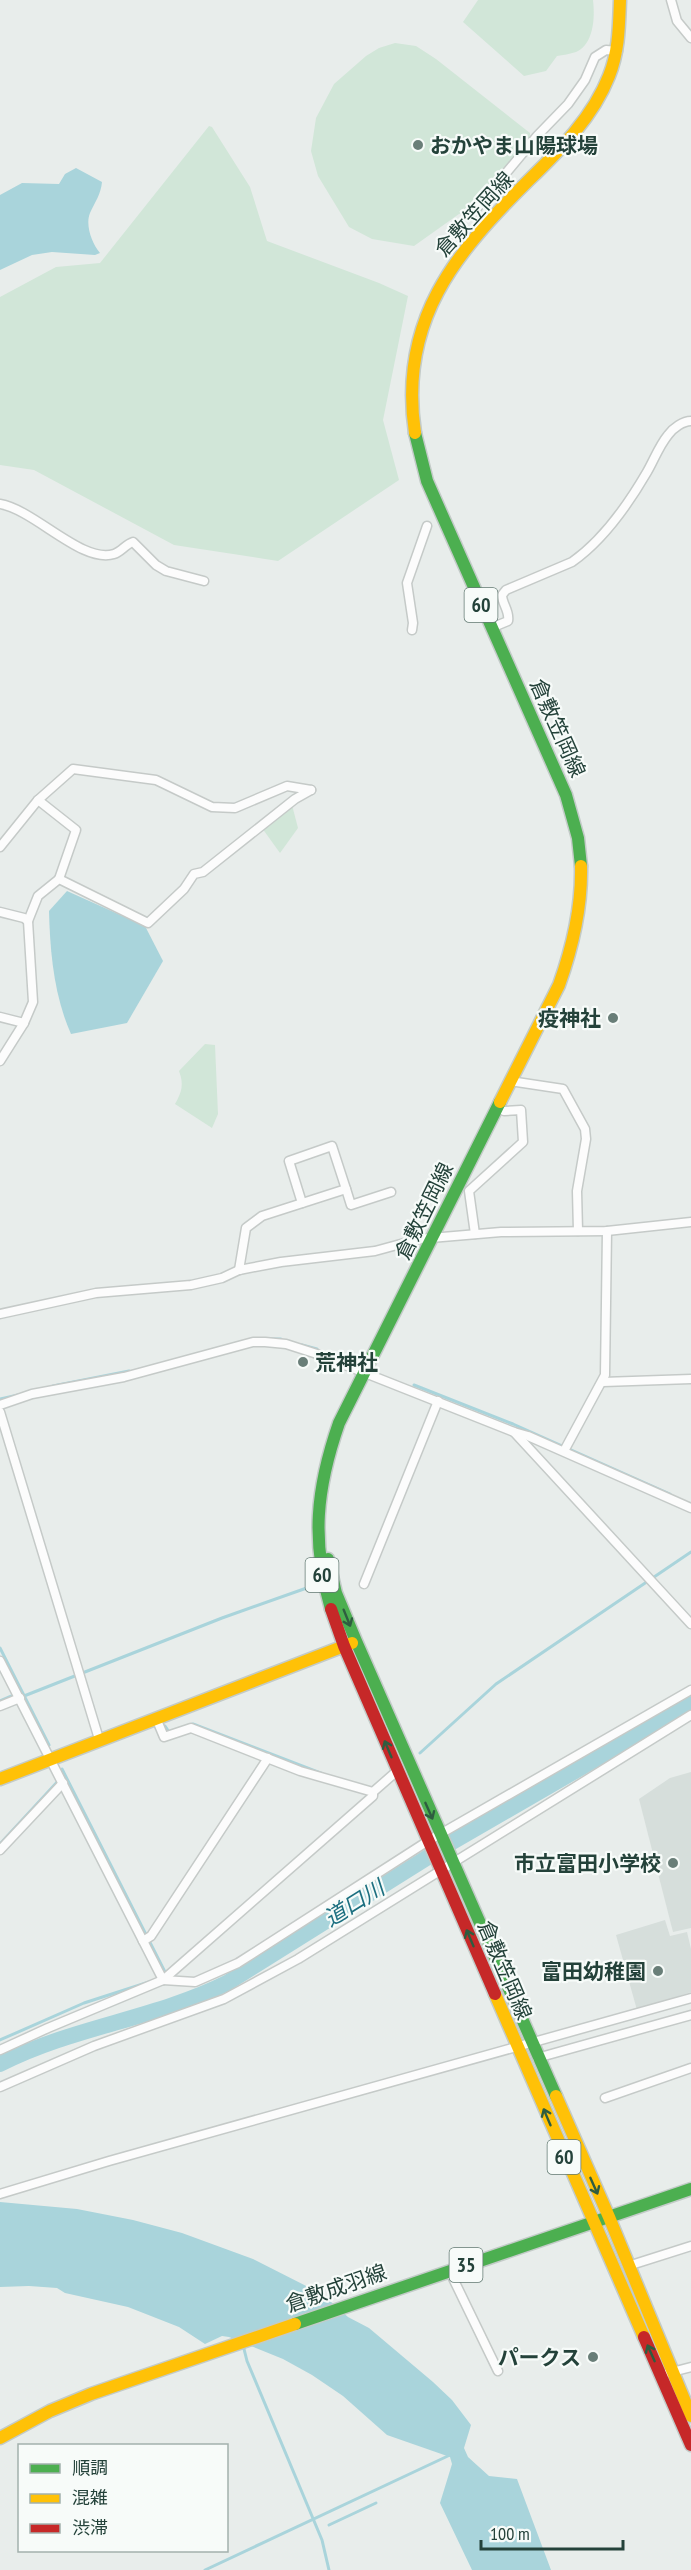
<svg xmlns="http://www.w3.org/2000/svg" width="691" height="2570" font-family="'PT Sans Narrow','Noto Sans JP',sans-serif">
<rect width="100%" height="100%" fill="#e8edeb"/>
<!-- built -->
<g fill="#d6dedb">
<path d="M691 1772V1928L673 1932 639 1799 670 1778Z"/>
<path d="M665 1920 670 1936 687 1932 691 1949V1992L637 2010 616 1935Z"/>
</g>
<!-- green -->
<g fill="#d1e6d8">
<path d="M478 0H593C595 17 594 44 576 52 570 54 563 55 557 56L546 71 524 76 463 22Z"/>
<path d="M395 43 416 46 436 59 530 133V139L469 212 459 214 414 246 372 239 349 227 318 176 311 151 316 118 334 84 366 56 379 48Z"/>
<path d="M209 126 212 127 250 187 267 241 379 283 408 296 383 420 399 480 278 561 174 545 34 470 0 465V297L56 267 100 263Z"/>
<path d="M292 805 298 828 280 853 262 828Z"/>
<path d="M205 1044 215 1045 218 1114 212 1128 175 1104C182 1092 184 1084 179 1071Z"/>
</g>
<!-- water -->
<g fill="#a9d4db">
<path d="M76 168 102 182C101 194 95 202 90 213 85 225 92 244 100 253L95 255 52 252 32 255 0 270V195L22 183 59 184 65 174Z"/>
<path d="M67 891 145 926 163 961 127 1023 71 1034C54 996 50 952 49 911Z"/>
<path d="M0 2202 77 2209 133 2220 182 2233 253 2259 322 2294 348 2317 369 2328 433 2382 452 2400 471 2425 464 2448 468 2457 489 2476 517 2479 551 2570H472L440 2503 452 2464 450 2457 387 2435 343 2396 312 2375 283 2359 229 2337 222 2336 205 2344 179 2327 128 2307 65 2293 57 2288 29 2286 0 2287Z"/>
</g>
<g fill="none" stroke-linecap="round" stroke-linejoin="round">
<!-- stream -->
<g stroke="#a9d4db" stroke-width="3">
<path d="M252 1339H281"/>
<path d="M302 1345 317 1349"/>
<path d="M414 1385 513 1424 670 1494"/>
<path d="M53 1386 129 1371"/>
<path d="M0 1399 18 1395"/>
<path d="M0 1648 49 1745"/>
<path d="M24 1696 222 1618 318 1584"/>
<path d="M0 1701 14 1695"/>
<path d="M190 1725 193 1724 323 1774"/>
<path d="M165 1726 169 1732"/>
<path d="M420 1753 496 1684 691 1552"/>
<path d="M62 1769 166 1974"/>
<path d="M0 1844 59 1780"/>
<path d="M0 2040 84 2003 149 1982"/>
<path d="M243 2345 247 2361 322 2540 329 2570"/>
<path d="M329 2525 376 2503"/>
<path d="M205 2570 450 2455"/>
</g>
<!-- river -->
<path stroke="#a9d4db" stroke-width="16" d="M0 2064C72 2027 155 2019 227 1983L452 1842 691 1704"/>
<defs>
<g id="street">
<path d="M671 0 677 21 691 38"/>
<path d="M471 215 537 136 568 104 585 80 595 57 606 50 618 51"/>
<path d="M0 504C35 510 82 564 114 554 121 552 126 544 133 542L156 565 166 571 204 581"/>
<path d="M491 628 508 621C510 611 502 604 502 595L506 590 572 562C602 541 629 503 647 472 654 460 659 446 668 435 673 428 683 421 691 421"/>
<path d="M412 630 413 623 407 583 427 526"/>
<path d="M38 800 76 830 59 879"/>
<path d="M0 847 38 800 73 769 156 780 212 807 235 808 287 786 311 790"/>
<path d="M0 912 24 918 28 921"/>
<path d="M0 1017 24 1023"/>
<path d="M0 1061 24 1023 33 1002 28 921 38 896 59 879 148 923 184 889 194 874 203 872 295 799 311 790"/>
<path d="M510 1081 563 1089 585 1129 586 1139 577 1191 578 1231"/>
<path d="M302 1203 289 1161 332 1146 346 1189"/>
<path d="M475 1234 469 1191 523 1142 521 1110 504 1111"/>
<path d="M239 1270 246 1228 262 1216 346 1189 351 1205 391 1192"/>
<path d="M0 1314 96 1293 191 1285 222 1278 239 1270 281 1262 375 1251 419 1239 501 1232 607 1231 691 1222"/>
<path d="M603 1382 691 1379"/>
<path d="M0 1405 32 1394 124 1377 253 1342H265L286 1344 317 1354 514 1432 528 1436 691 1508"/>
<path d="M0 1412 99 1739"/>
<path d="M514 1432 691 1624"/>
<path d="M564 1451 605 1375 607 1231"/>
<path d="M364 1584 438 1401"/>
<path d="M0 1661 163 1980"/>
<path d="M0 1706 20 1698"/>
<path d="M156 1718 164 1737 191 1728 300 1771 373 1792"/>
<path d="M0 1850 63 1783"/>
<path d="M143 1941 151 1936 268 1758"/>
<path d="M163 1980 195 1982 238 1963 428 1841 691 1690"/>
<path d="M0 2050 48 2028 163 1980 373 1796V1792L397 1771"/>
<path d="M537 2058 691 2015"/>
<path d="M0 2087 94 2046 224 1999 298 1959 691 1715"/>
<path d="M605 2098 691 2068"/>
<path d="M0 2194 109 2161 691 1998"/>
<path d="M628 2266 691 2246"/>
<path d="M449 2270 498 2371"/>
<path d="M668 2373 691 2367"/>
</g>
<g id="fast">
<path d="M415 433 427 481 566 795 578 838 581 866"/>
<path d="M328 1559 336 1593 356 1641 556 2096"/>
<path d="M331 1609C311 1541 316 1489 339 1423L500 1102"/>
<path d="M295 2324 691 2189"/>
</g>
<g id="slow">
<path d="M415 433C398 321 455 253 529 180 560 150 593 117 609 76 619 51 619 26 620 0"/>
<path d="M500 1102 559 985C573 946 582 907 581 866"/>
<path d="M0 1779 352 1643"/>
<path d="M495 1994 644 2337"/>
<path d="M556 2096 609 2217 691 2416"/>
<path d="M0 2438 50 2411 91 2394 295 2324"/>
</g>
<g id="jam">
<path d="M331 1609 344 1646 495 1994"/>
<path d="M644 2337 691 2445"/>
</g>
</defs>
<!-- street casing -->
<use href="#street" stroke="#c5cac8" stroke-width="11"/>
<!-- fast casing -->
<use href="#fast" stroke="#c3cbc8" stroke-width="15"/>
<!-- slow casing -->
<use href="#slow" stroke="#c3cbc8" stroke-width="15"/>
<!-- jam casing -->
<use href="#jam" stroke="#c3cbc8" stroke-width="15"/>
<!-- street -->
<use href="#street" stroke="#fcfcfc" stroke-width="8"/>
<!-- fast -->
<use href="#fast" stroke="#4caf50" stroke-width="12"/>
<!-- slow -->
<use href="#slow" stroke="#ffc107" stroke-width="12"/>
<!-- jam -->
<use href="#jam" stroke="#c62828" stroke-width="12"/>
</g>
<!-- one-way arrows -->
<defs><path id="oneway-shaft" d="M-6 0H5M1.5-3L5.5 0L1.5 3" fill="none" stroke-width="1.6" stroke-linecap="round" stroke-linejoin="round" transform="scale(1.5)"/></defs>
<g stroke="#2e5d40">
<use href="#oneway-shaft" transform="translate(347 1618) rotate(68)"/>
<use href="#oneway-shaft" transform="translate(388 1749) rotate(-113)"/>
<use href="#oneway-shaft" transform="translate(429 1811) rotate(66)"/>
<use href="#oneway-shaft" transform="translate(470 1938) rotate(-113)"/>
<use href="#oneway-shaft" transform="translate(547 2117) rotate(-113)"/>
<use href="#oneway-shaft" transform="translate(594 2186) rotate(66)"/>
<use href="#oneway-shaft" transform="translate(651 2353) rotate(-114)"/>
</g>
<!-- markers -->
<g fill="#697e78" stroke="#f7fbf9" stroke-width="2">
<circle cx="418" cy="145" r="6"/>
<circle cx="613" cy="1018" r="6"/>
<circle cx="303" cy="1362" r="6"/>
<circle cx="673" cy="1863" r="6"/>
<circle cx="658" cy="1971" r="6"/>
<circle cx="593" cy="2357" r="6"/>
</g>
<g text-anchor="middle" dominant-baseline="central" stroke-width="4.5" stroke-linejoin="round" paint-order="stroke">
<!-- shield labels -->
<g fill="#f7fbf9" stroke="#637a73" stroke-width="1.5">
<rect x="464.5" y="588" width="33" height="34" rx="4.5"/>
<rect x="305.5" y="1558" width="33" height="34" rx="4.5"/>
<rect x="547.5" y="2140" width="33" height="34" rx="4.5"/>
<rect x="449.5" y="2248" width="33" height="34" rx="4.5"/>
</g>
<g font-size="20" font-weight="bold" fill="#24423a">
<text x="481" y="605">60</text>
<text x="322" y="1575">60</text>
<text x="564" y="2157">60</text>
<text x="466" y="2265">35</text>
</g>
<!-- poi labels -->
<g font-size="21" font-weight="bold" fill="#24423a" stroke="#f7fbf9" text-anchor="end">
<text x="430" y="145" text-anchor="start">おかやま山陽球場</text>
<text x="601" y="1018">疫神社</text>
<text x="315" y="1362" text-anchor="start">荒神社</text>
<text x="661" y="1863">市立富田小学校</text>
<text x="646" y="1971">富田幼稚園</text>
<text x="581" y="2357">パークス</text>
</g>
<!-- street labels -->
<g font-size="21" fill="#24423a" stroke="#f7fbf9">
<text transform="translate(474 214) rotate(-48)">倉敷笠岡線</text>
<text transform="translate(558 728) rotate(66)">倉敷笠岡線</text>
<text transform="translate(424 1211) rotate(-64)">倉敷笠岡線</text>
<text transform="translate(505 1970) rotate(67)">倉敷笠岡線</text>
<text transform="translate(336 2288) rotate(-19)">倉敷成羽線</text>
</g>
<!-- water labels -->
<g font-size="22" font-style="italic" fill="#1c6f80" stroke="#f7fbf9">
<text transform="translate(354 1903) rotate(-32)">道口川</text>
</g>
</g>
<!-- legend -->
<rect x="18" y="2444" width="210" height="108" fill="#f7fbf9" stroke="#a3b1ad" stroke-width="1.5"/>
<rect x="30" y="2464" width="30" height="9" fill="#4caf50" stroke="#a3b1ad" stroke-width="1.5"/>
<text x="72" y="2474" font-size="18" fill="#24423a">順調</text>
<rect x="30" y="2494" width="30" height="9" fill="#ffc107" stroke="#a3b1ad" stroke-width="1.5"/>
<text x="72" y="2504" font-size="18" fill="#24423a">混雑</text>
<rect x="30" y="2524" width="30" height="9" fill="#c62828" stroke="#a3b1ad" stroke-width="1.5"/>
<text x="72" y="2534" font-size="18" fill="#24423a">渋滞</text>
<!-- scale -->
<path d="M481 2540v9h142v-9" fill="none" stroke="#24423a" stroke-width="3"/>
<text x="490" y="2540" font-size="18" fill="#24423a" stroke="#f7fbf9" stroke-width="4.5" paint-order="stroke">100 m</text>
</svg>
